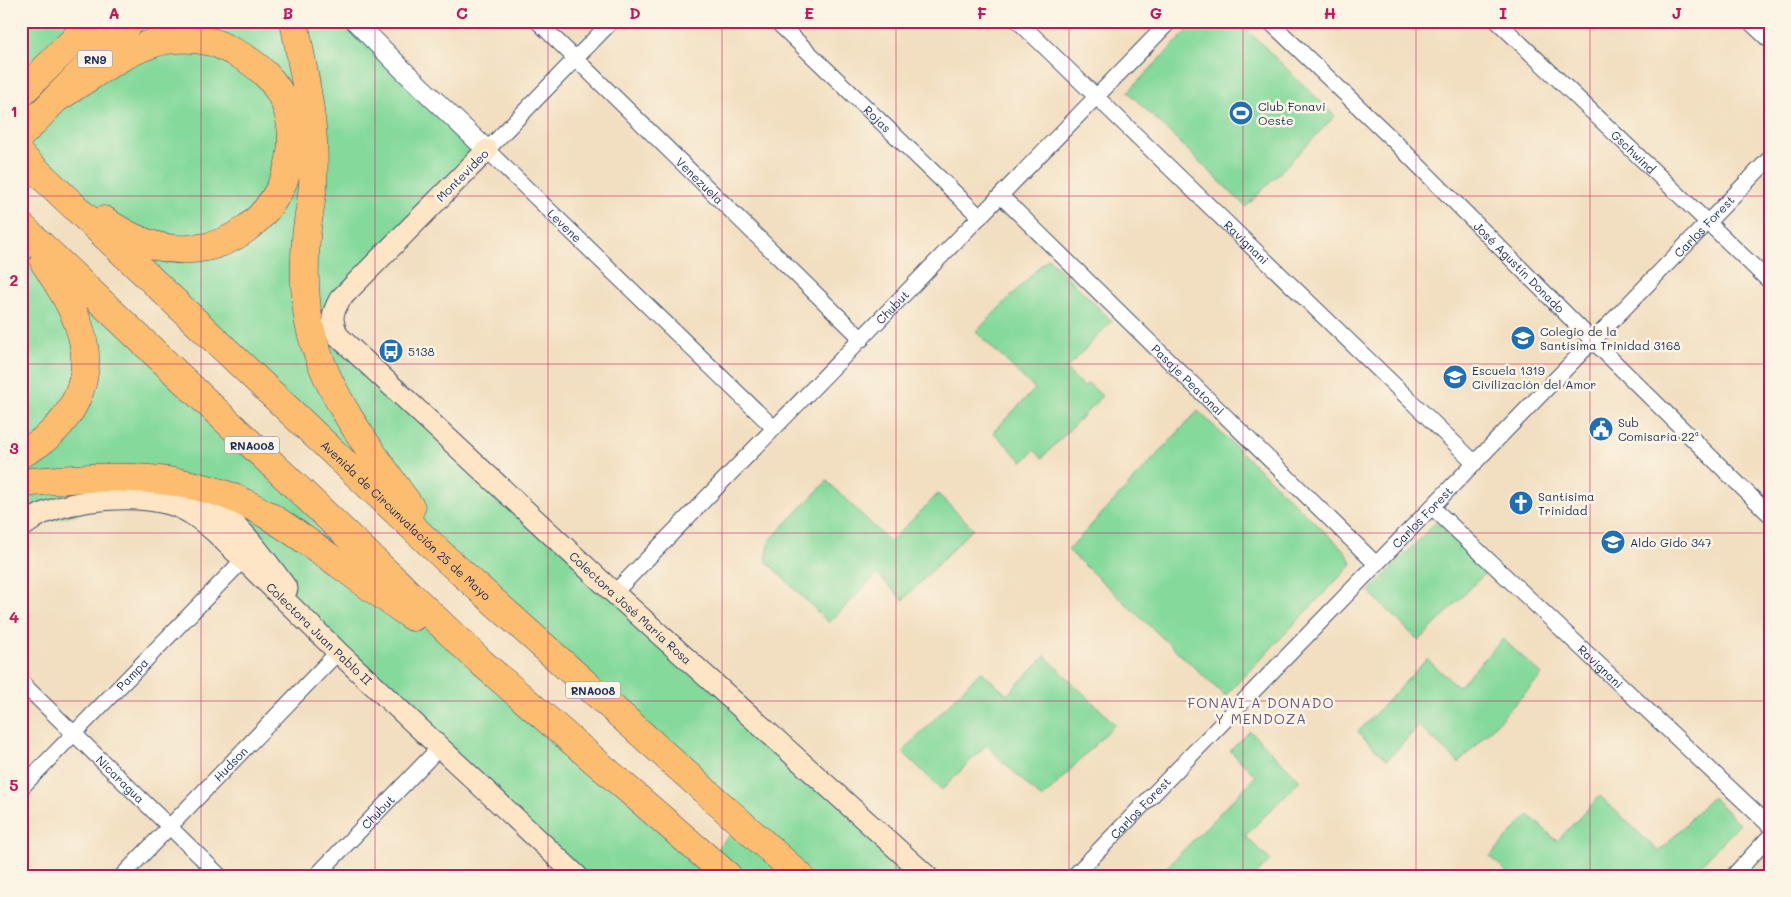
<svg xmlns="http://www.w3.org/2000/svg" width="1791" height="897" font-family="Mali,sans-serif">
<rect width="100%" height="100%" fill="#fcf5e5"/>
<filter id="ink" filterUnits="userSpaceOnUse"><feTurbulence type="fractalNoise" baseFrequency=".02" numOctaves="2"/><feDisplacementMap in="SourceGraphic" scale="10" xChannelSelector="R" yChannelSelector="G"/><feConvolveMatrix kernelMatrix="1 2 1 2 8 2 1 2 1" color-interpolation-filters="sRGB"/></filter>
<filter id="wash" filterUnits="userSpaceOnUse"><feTurbulence type="fractalNoise" baseFrequency=".0096" numOctaves="4" result="noise"/><feDisplacementMap in="SourceGraphic" scale="20" xChannelSelector="R" yChannelSelector="G"/><feGaussianBlur stdDeviation="1.12" result="paint"/><feColorMatrix in="noise" values="0 0 0 0 0 0 0 0 0 0 0 0 0 0 0 0 0 1.4 0 .05"/><feComposite in="paint" operator="in"/></filter>
<g filter="url(#wash)">
<rect width="100%" height="100%" fill="#f2dec0"/>
<!-- green -->
<g fill="#84d99b" stroke="#50847c">
<path d="M21 21H355L487 150 332 322 927 876H577L215 532 134 500 21 527V226L708 857 742 824 21 156Z"/>
<path d="M1197 21H1238L1335 116 1246 207 1128 92Z"/>
<path d="M1048 258 1112 321 1066 369 1084 387 1088 383 1102 396 1042 458 1034 450 1023 462 993 432 1035 389 976 332Z"/>
<path d="M1198 411 1344 550 1352 564 1225 696 1068 550Z"/>
<path d="M827 481 890 542 938 494 973 528 903 600 877 574 829 623 766 561 770 540Z"/>
<path d="M1436 522 1487 571 1419 641 1369 592Z"/>
<path d="M1503 639 1542 675 1459 763 1419 726 1387 760 1358 732 1427 659 1458 687Z"/>
<path d="M1045 656 1115 724 1042 799 986 745 942 790 903 752 981 671 1007 695Z"/>
<path d="M1250 731 1300 780 1245 836 1270 860 1255 876H1162L1160 874 1256 776 1230 751Z"/>
<path d="M1600 796 1659 852 1712 797 1740 824 1690 876H1511L1490 856 1529 815 1557 841Z"/>
</g>
</g>
<g filter="url(#ink)">
<g fill="none" stroke-linecap="round" stroke-linejoin="round">
<defs>
<g id="minor">
<path id="s1" d="M537 21 862 339"/>
<path id="s2" d="M612 21 487 150 774 428"/>
<path id="s3" d="M776 21 980 217"/>
<path id="s4" d="M1018 21 1475 463"/>
<path id="s5" d="M1269 21 1391 138 1593 341 1770 515"/>
<path id="s6" d="M1497 21 1770 282"/>
<path d="M1749 21 1770 41"/>
<path id="s7" d="M1001 196 1376 564"/>
<path id="s8" d="M1432 507 1770 826"/>
<path id="s9" d="M614 593 1170 21"/>
<path id="s10" d="M21 682 220 876"/>
<path id="s11" d="M21 788 243 560"/>
<path id="s12" d="M122 876 338 652"/>
<path id="s13" d="M316 876 439 748"/>
<path id="s14" d="M1074 876 1770 158"/>
<path d="M1733 876 1770 836"/>
</g>
<path id="tertiary" d="M355 21 403 70 487 150"/>
<g id="secondary">
<path id="s15" d="M487 150 340 299C331 315 331 319 338 336L614 593 927 876"/>
<path d="M186 492C230 509 260 551 287 589"/>
<path id="s16" d="M21 527C29 523 36 516 44 513 78 499 134 494 169 504 187 509 201 520 215 532L338 652 577 876"/>
</g>
<g id="motorway">
<path d="M294 21C304 75 317 128 313 183 312 202 307 221 306 239 304 267 304 296 309 323 324 393 371 451 411 508"/>
<path d="M21 93 93 21"/>
<path d="M59 97C89 78 117 56 151 44 169 38 193 37 211 42 218 43 225 48 232 51 368 115 250 326 104 220"/>
<path d="M21 135 131 21"/>
<path id="s17" d="M21 156 444 557 800 876"/>
<path d="M21 226 482 663 728 876"/>
<path d="M21 454C70 429 98 380 79 326 71 303 57 282 44 262"/>
<path d="M21 483C84 477 149 472 211 490 258 503 299 536 339 564 363 582 388 600 413 617"/>
</g>
</defs>
<!-- minor casing -->
<use href="#minor" stroke="#3b496d" stroke-width="17"/>
<!-- tertiary casing -->
<use href="#tertiary" stroke="#3b496d" stroke-width="21"/>
<!-- secondary casing -->
<use href="#secondary" stroke="#3b496d" stroke-width="23"/>
<!-- motorway casing -->
<use href="#motorway" stroke="#3b496d" stroke-width="29"/>
<!-- minor -->
<use href="#minor" stroke="#fff" stroke-width="15"/>
<!-- tertiary -->
<use href="#tertiary" stroke="#fff" stroke-width="19"/>
<!-- secondary -->
<use href="#secondary" stroke="#fee5c5" stroke-width="21"/>
<!-- motorway -->
<use href="#motorway" stroke="#fcbd6f" stroke-width="28"/>
</g>
</g>
<!-- grid -->
<path fill="none" stroke="#c2185b" stroke-width="1" stroke-opacity="0.55" d="M201 21V876M375 21V876M548 21V876M722 21V876M896 21V876M1069 21V876M1243 21V876M1416 21V876M1590 21V876M21 196H1770M21 364H1770M21 533H1770M21 701H1770"/>
<!-- icons -->
<defs>
<symbol id="stadium-disc" viewBox="-11 -11 22 22"><circle r="9.5" fill="#1f6fb2" stroke="#fcf5e5"/><path d="M0-5a6.5 5 0 1 0 0 10a6.5 5 0 1 0 0-10ZM-3.5-1.8h7v3.6h-7Z" fill="#fff"/></symbol>
<symbol id="school-disc" viewBox="-11 -11 22 22"><circle r="9.5" fill="#1f6fb2" stroke="#fcf5e5"/><path d="M0-5L7-2L0 1L-7-2ZM-4 1L0 2.5L4 1V4Q0 6-4 4Z" fill="#fff"/></symbol>
<symbol id="bus-disc" viewBox="-11 -11 22 22"><circle r="9.5" fill="#1f6fb2" stroke="#fcf5e5"/><path d="M-5-6H5V4H4V6H2V4H-2V6H-4V4H-5ZM-3.5-4V0h7V-4ZM-3.5 1.2v1.5H-2V1.2ZM2 1.2v1.5H3.5V1.2Z" fill="#fff"/></symbol>
<symbol id="civic-disc" viewBox="-11 -11 22 22"><circle r="9.5" fill="#1f6fb2" stroke="#fcf5e5"/><path d="M-.6-6.5H3V-4.5H.6V-3L4-1V1h2V6H-6V1h2V-1L-.6-3ZM-1.2 2.5V6h2.4V2.5Z" fill="#fff"/></symbol>
<symbol id="church-disc" viewBox="-11 -11 22 22"><circle r="9.5" fill="#1f6fb2" stroke="#fcf5e5"/><path d="M-1.2-6h2.4v3.5h3.3v2.4h-3.3V6h-2.4V-.1h-3.3v-2.4h3.3Z" fill="#fff"/></symbol>
</defs>
<g fill-rule="evenodd">
<use href="#stadium-disc" x="1227" y="99" width="28" height="28"/>
<use href="#school-disc" x="1509" y="324" width="28" height="28"/>
<use href="#bus-disc" x="377" y="337" width="28" height="28"/>
<use href="#school-disc" x="1441" y="363" width="28" height="28"/>
<use href="#civic-disc" x="1587" y="415" width="28" height="28"/>
<use href="#church-disc" x="1507" y="489" width="28" height="28"/>
<use href="#school-disc" x="1599" y="528" width="28" height="28"/>
</g>
<g text-anchor="middle" dominant-baseline="central" stroke-width="5" stroke-linejoin="round" paint-order="stroke">
<!-- shield labels -->
<g fill="#fcf5e5" stroke="#5e6a86" stroke-width="1">
<rect x="77.5" y="50.5" width="35" height="17" rx="4"/>
<rect x="224.5" y="436.5" width="55" height="17" rx="4"/>
<rect x="565.5" y="681.5" width="55" height="17" rx="4"/>
</g>
<g font-size="11" font-weight="bold" fill="#1b2f5e">
<text x="95" y="59">RN9</text>
<text x="252" y="445">RNA008</text>
<text x="593" y="690">RNA008</text>
</g>
<!-- poi labels -->
<g font-size="12" fill="#1b2f5e" stroke="#fcf5e5" text-anchor="start">
<text x="1258" y="106">Club Fonavi<tspan x="1258" dy="14">Oeste</tspan></text>
<text x="1540" y="331">Colegio de la<tspan x="1540" dy="14">Santísima Trinidad 3168</tspan></text>
<text x="408" y="351">5138</text>
<text x="1472" y="370">Escuela 1319<tspan x="1472" dy="14">Civilización del Amor</tspan></text>
<text x="1618" y="422">Sub<tspan x="1618" dy="14">Comisaría 22ª</tspan></text>
<text x="1538" y="496">Santísima<tspan x="1538" dy="14">Trinidad</tspan></text>
<text x="1630" y="542">Aldo Gido 347</text>
</g>
<!-- street labels -->
<g font-size="12" fill="#1b2f5e" stroke="#fcf5e5">
<text stroke="none"><textPath href="#s3" startOffset="141">Rojas</textPath></text>
<text stroke="none"><textPath href="#s6" startOffset="189">Gschwind</textPath></text>
<text transform="translate(462 175) rotate(-45)">Montevideo</text>
<text stroke="none"><textPath href="#s1" startOffset="228">Venezuela</textPath></text>
<text stroke="none"><textPath href="#s2" startOffset="288">Levene</textPath></text>
<text stroke="none"><textPath href="#s14" startOffset="905">Carlos Forest</textPath></text>
<text stroke="none"><textPath href="#s4" startOffset="318">Ravignani</textPath></text>
<text stroke="none"><textPath href="#s5" startOffset="351">José Agustín Donado</textPath></text>
<text stroke="none"><textPath href="#s9" startOffset="399">Chubut</textPath></text>
<text stroke="none"><textPath href="#s7" startOffset="262">Pasaje Peatonal</textPath></text>
<text stroke="none"><textPath href="#s14" startOffset="500">Carlos Forest</textPath></text>
<text stroke="none"><textPath href="#s17" startOffset="530">Avenida de Circunvalación 25 de Mayo</textPath></text>
<text stroke="none"><textPath href="#s15" startOffset="648">Colectora José María Rosa</textPath></text>
<text stroke="none"><textPath href="#s16" startOffset="354">Colectora Juan Pablo II</textPath></text>
<text stroke="none"><textPath href="#s8" startOffset="232">Ravignani</textPath></text>
<text stroke="none"><textPath href="#s11" startOffset="159">Pampa</textPath></text>
<text stroke="none"><textPath href="#s12" startOffset="156">Hudson</textPath></text>
<text stroke="none"><textPath href="#s10" startOffset="139">Nicaragua</textPath></text>
<text stroke="none"><textPath href="#s14" startOffset="95">Carlos Forest</textPath></text>
<text stroke="none"><textPath href="#s13" startOffset="89">Chubut</textPath></text>
</g>
<!-- neighbourhood labels -->
<g font-size="14" letter-spacing="1" fill="#685885" stroke="#fcf5e5">
<text x="1261" y="702">FONAVI A DONADO<tspan x="1261" dy="16">Y MENDOZA</tspan></text>
</g>
</g>
<!-- margin -->
<rect width="1791" height="897" fill="none" stroke="#fcf5e5" stroke-width="55"/>
<rect x="28" y="28" width="1736" height="842" fill="none" stroke="#c2185b" stroke-width="2"/>
<g font-size="16" text-anchor="middle" font-weight="bold" fill="#c2185b">
<text x="114" y="19">A</text>
<text x="288" y="19">B</text>
<text x="462" y="19">C</text>
<text x="635" y="19">D</text>
<text x="809" y="19">E</text>
<text x="982" y="19">F</text>
<text x="1156" y="19">G</text>
<text x="1330" y="19">H</text>
<text x="1503" y="19">I</text>
<text x="1677" y="19">J</text>
<text x="14" y="117">1</text>
<text x="14" y="286">2</text>
<text x="14" y="454">3</text>
<text x="14" y="623">4</text>
<text x="14" y="791">5</text>
</g>
</svg>
